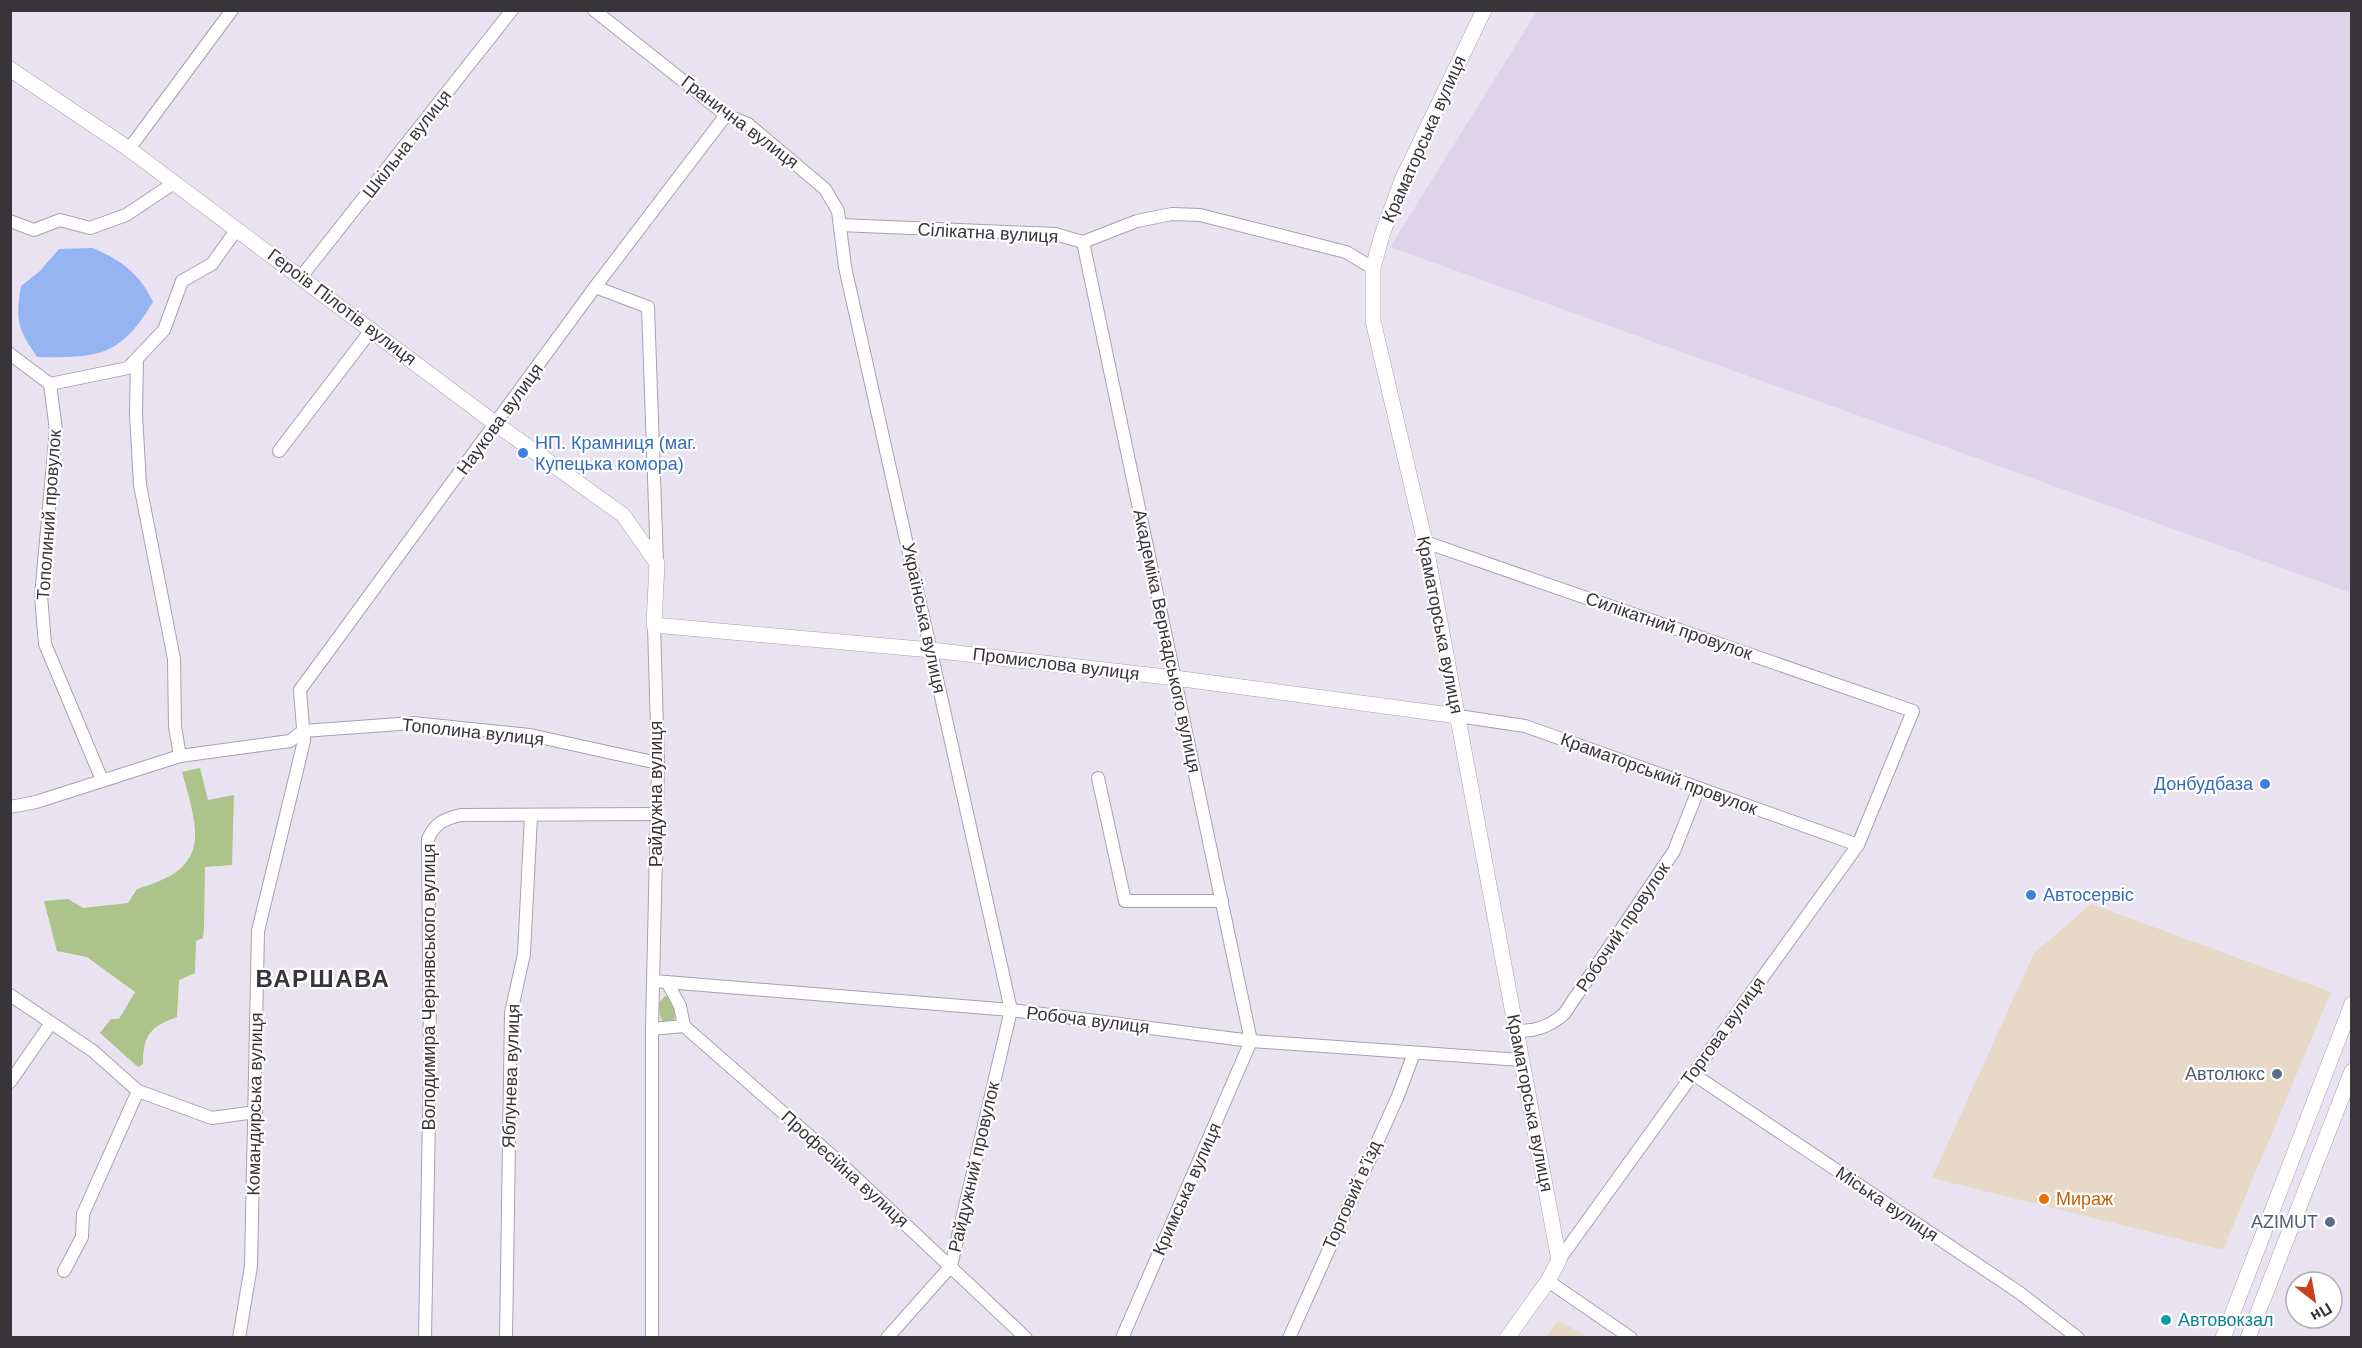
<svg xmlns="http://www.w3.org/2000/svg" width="2362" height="1348" font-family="Helvetica,sans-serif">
<rect width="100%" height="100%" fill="#e9e3f1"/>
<!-- commercial -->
<g fill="#e8d9c7">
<path d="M2091 904 2331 992 2223 1250 1932 1178 2034 953Z"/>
<path d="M1558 1320 1588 1337H1546Z"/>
</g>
<!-- built -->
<path fill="#ddd4e9" d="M1537 11H2351V593L1390 247Z"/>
<!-- green -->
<g fill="#acc389">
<path d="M200 768 208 800 234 795 232 865 205 867 204 928 203 938 196 941 195 973 179 980 177 1017C150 1027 143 1035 143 1064L138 1067 100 1033 111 1019H119L135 992 87 957 57 951 44 901 68 899 83 908 128 903 137 889C212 868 199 833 182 772Z"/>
<path d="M665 996 673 999 677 1006 674 1020 663 1022 660 1016 659 1003Z"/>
</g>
<!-- water -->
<path fill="#94b4f2" d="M93 248C121 260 140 274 153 302 120 357 98 358 37 357 18 329 15 320 21 286L40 271 59 249Z"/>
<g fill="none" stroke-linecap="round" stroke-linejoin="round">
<defs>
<g id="minor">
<path d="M594 10 726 115 748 124 825 189 838 211 845 267 1011 1010 951 1266 887 1338"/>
<path d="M129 149 232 10"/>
<path d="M10 221 34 230 60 220 90 228 126 215 174 183"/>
<path d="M840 225 1055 234 1083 242 1137 221 1172 214 1200 215 1346 252 1373 268"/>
<path d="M1083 242 1251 1041 1122 1338"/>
<path d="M301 277 512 10"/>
<path d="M595 287 648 307 657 563"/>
<path d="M10 354 50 384 128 368 164 330 182 281 212 264 237 229"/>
<path d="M137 359 136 414 140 485 174 659 175 727 180 756"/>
<path d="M50 384 56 430 41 596 45 644 102 780"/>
<path d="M279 451 372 329"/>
<path d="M1425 542 1913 711 1858 845 1559 1260"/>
<path d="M1458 716 1525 726 1858 845"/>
<path d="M1098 778 1125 901H1222"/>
<path d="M10 807 36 802 180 756 290 741 303 731 413 723 530 735 658 763"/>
<path d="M654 981 1011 1010 1251 1041 1521 1060"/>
<path d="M667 982 680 1006 684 1026"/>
<path d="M10 995 93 1051 138 1091 212 1118 256 1112"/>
<path d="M652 1029 684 1026 837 1160 1026 1338"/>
<path d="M1516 1031C1536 1031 1549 1027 1564 1014L1674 851 1699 788"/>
<path d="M1693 1074 2020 1293 2078 1338"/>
<path d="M10 1082 51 1023"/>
<path d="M64 1271 82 1237 83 1214 138 1091"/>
<path d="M1548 1281 1631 1338"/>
<path d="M239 1338 251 1266 258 931 304 741 300 690 595 287 726 115"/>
<path d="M425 1338 430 1059 428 839C435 823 444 819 461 815L657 814"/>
<path d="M506 1338 511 1013 524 954 531 816"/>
<path d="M652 1338V1029L658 763 654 625"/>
<path d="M1289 1338 1398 1096 1414 1053"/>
</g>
<g id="tertiary">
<path d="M1484 10 1402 180 1382 235 1373 268V321L1425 542 1559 1260 1548 1281 1507 1338"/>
<path d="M10 69 129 149 496 424 623 515 657 563 654 625 931 650 1175 678 1458 716"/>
<path d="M2223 1338 2352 1004"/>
<path d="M2248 1338 2352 1071"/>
</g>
</defs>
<!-- minor casing -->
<use href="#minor" stroke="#a7a1af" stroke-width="14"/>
<!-- tertiary casing -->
<use href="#tertiary" stroke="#a7a1af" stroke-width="16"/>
<!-- minor -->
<use href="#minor" stroke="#fff" stroke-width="12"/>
<!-- tertiary -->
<use href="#tertiary" stroke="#fff" stroke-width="15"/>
</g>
<!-- markers -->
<g fill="#3f7fe0" stroke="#fff" stroke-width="2">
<circle cx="523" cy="453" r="6"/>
<circle cx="2265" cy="784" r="6"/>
<circle cx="2031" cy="895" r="6"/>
</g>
<g fill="#5c6f8a" stroke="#fff" stroke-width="2">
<circle cx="2277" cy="1074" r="6"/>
<circle cx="2330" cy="1222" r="6"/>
</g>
<circle fill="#e8710a" stroke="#fff" stroke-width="2" cx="2044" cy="1199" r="6"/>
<circle fill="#0f9aa8" stroke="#fff" stroke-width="2" cx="2166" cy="1320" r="6"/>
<g text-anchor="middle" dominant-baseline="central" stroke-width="4.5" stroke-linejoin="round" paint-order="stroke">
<!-- street labels -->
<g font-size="18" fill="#37353a" stroke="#fff">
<text transform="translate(740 122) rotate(37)">Гранична вулиця</text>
<text transform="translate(1424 139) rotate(-66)">Краматорська вулиця</text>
<text transform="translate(407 144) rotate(-52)">Шкільна вулиця</text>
<text transform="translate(988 233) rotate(3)">Сілікатна вулиця</text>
<text transform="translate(342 307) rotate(37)">Героїв Пілотів вулиця</text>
<text transform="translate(500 419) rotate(-54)">Наукова вулиця</text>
<text transform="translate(49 515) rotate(-86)">Тополиний провулок</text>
<text transform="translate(924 618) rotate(78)">Українська вулиця</text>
<text transform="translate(1440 625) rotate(79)">Краматорська вулиця</text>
<text transform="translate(1669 626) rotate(19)">Силікатний провулок</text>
<text transform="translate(1167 641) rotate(78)">Академіка Вернадського вулиця</text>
<text transform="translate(1056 664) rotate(7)">Промислова вулиця</text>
<text transform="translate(473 732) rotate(6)">Тополина вулиця</text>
<text transform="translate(1659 774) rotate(20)">Краматорський провулок</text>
<text transform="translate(656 794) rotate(-90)">Райдужна вулиця</text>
<text transform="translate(1623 927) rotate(-56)">Робочий провулок</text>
<text transform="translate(429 987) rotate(-90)">Володимира Чернявського вулиця</text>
<text transform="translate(1088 1020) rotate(7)">Робоча вулиця</text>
<text transform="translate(1723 1031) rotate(-54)">Торгова вулиця</text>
<text transform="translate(511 1076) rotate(-88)">Яблунева вулиця</text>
<text transform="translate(1530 1103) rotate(79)">Краматорська вулиця</text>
<text transform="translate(255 1104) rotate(-89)">Командирська вулиця</text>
<text transform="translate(974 1167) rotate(-77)">Райдужний провулок</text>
<text transform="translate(845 1169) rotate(42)">Професійна вулиця</text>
<text transform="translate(1187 1189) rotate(-66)">Кримська вулиця</text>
<text transform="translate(1352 1195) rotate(-66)">Торговий в’їзд</text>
<text transform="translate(1887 1204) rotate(34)">Міська вулиця</text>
</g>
<!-- shop labels -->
<g font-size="18" fill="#366cbe" stroke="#fff" text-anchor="start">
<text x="535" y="443">НП. Крамниця (маг.<tspan x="535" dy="21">Купецька комора)</tspan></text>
<text x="2253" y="784" text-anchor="end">Донбудбаза</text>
<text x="2043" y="895">Автосервіс</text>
</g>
<!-- service labels -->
<g font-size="18" fill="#4e5e75" stroke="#fff" text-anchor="end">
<text x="2265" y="1074">Автолюкс</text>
<text x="2318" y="1222">AZIMUT</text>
</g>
<!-- food labels -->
<g font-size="18" fill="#c56008" stroke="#fff" text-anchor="start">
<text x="2056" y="1199">Мираж</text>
</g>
<!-- culture labels -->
<g font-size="18" fill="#0d838f" stroke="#fff" text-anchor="start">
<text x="2178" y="1320">Автовокзал</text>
</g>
<!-- district labels -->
<g font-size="24" font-weight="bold" letter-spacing="1.5" fill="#37353a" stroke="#fff">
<text x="323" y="978">ВАРШАВА</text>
</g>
</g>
<!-- border -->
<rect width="2362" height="1348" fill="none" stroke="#37353a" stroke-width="24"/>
<!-- north arrow -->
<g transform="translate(2314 1300) rotate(149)"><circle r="28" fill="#ffffff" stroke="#afaeb0" stroke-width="1.5"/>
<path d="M0-4.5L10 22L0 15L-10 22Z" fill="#c9401b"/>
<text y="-9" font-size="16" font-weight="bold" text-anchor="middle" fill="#37353a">Пн</text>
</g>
</svg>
